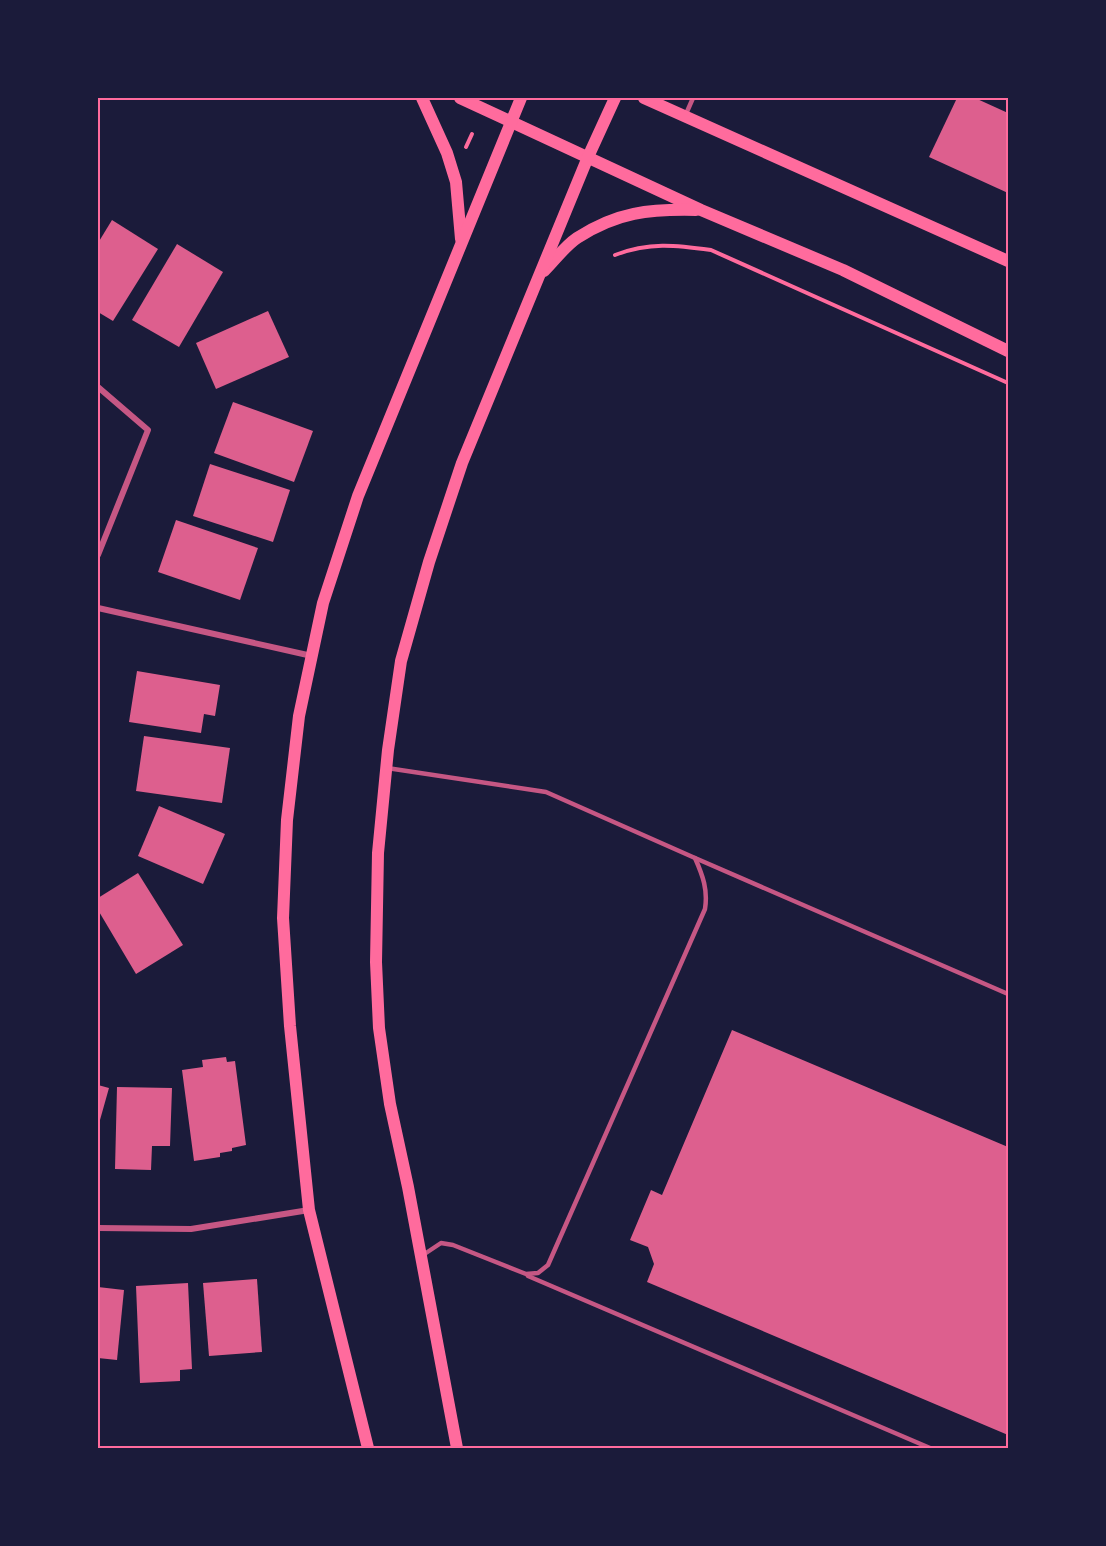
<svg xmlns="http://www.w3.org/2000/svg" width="1106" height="1546" font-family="'Varela Round',sans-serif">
<rect width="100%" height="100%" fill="#1b1b3a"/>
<!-- building -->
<g fill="#dd5f8e">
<path d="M957 98H975L1008 113V193L929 157Z"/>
<path d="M112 220 158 249 113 321 98 312V243Z"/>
<path d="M177 244 223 272 179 347 132 320Z"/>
<path d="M268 311 289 357 216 389 196 343Z"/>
<path d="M233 402 313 431 294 482 214 453Z"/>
<path d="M210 464 290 490 273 542 193 516Z"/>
<path d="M176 520 258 548 240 600 158 572Z"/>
<path d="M137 671 220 685 215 716 204 714 201 733 129 722Z"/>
<path d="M144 736 230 748 222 803 136 791Z"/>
<path d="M159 806 225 834 203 884 138 856Z"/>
<path d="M138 873 183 945 136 974 98 910V898Z"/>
<path d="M732 1030 1008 1147V1435L647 1282 654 1264 648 1247 630 1240 651 1190 662 1195Z"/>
<path d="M226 1057 227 1062 235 1061 246 1145 232 1148V1151L220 1153V1157L194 1161 182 1070 203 1067 202 1060Z"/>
<path d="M98 1085 109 1088 98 1127Z"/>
<path d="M117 1087 172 1088 170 1146H152L151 1170 115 1169Z"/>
<path d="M257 1279 262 1352 209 1356 203 1283Z"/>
<path d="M188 1283 192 1369 180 1370V1381L140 1383 136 1286Z"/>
<path d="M98 1287 124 1290 117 1360 98 1358Z"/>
</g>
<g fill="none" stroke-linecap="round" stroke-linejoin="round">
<!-- path -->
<g stroke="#ff6b9d" stroke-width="4">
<path d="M466 147 472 134"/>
<path d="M615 255C649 242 675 245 711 250L1008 383"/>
</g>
<!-- service -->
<g stroke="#c65784" stroke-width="4.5">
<path d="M686 114 693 98"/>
<path d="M387 768 546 792 695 858C703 876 708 890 705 909L548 1265 538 1273 526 1274 453 1245 441 1243 423 1255"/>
<path d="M695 858 1008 994"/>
<path d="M528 1276 930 1448"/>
</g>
<!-- minor -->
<g stroke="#c65784" stroke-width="6">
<path d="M98 387 148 430 98 555"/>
<path d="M98 608 312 656"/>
<path d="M98 1228 191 1229 309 1210"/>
</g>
<!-- secondary -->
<g stroke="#ff6b9d" stroke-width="12">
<path d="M422 98 447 153 456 182 461 239"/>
<path d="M460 98 701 210 843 270 1008 351"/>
<path d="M644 98 1008 261"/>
<path d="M544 271C555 260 565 246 577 238 617 212 649 209 696 210"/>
<path d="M368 1448 309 1210 290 1026 283 918 287 820 299 716 323 603 358 496 521 98"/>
<path d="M457 1448 408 1187 390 1104 379 1028 376 962 378 853 388 750 401 661 429 562 462 463 588 157 615 98"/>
</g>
</g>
<!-- border -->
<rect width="1106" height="1546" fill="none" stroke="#1b1b3a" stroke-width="198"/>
<rect x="99" y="99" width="908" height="1348" fill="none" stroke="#ff6b9d" stroke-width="2"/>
</svg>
